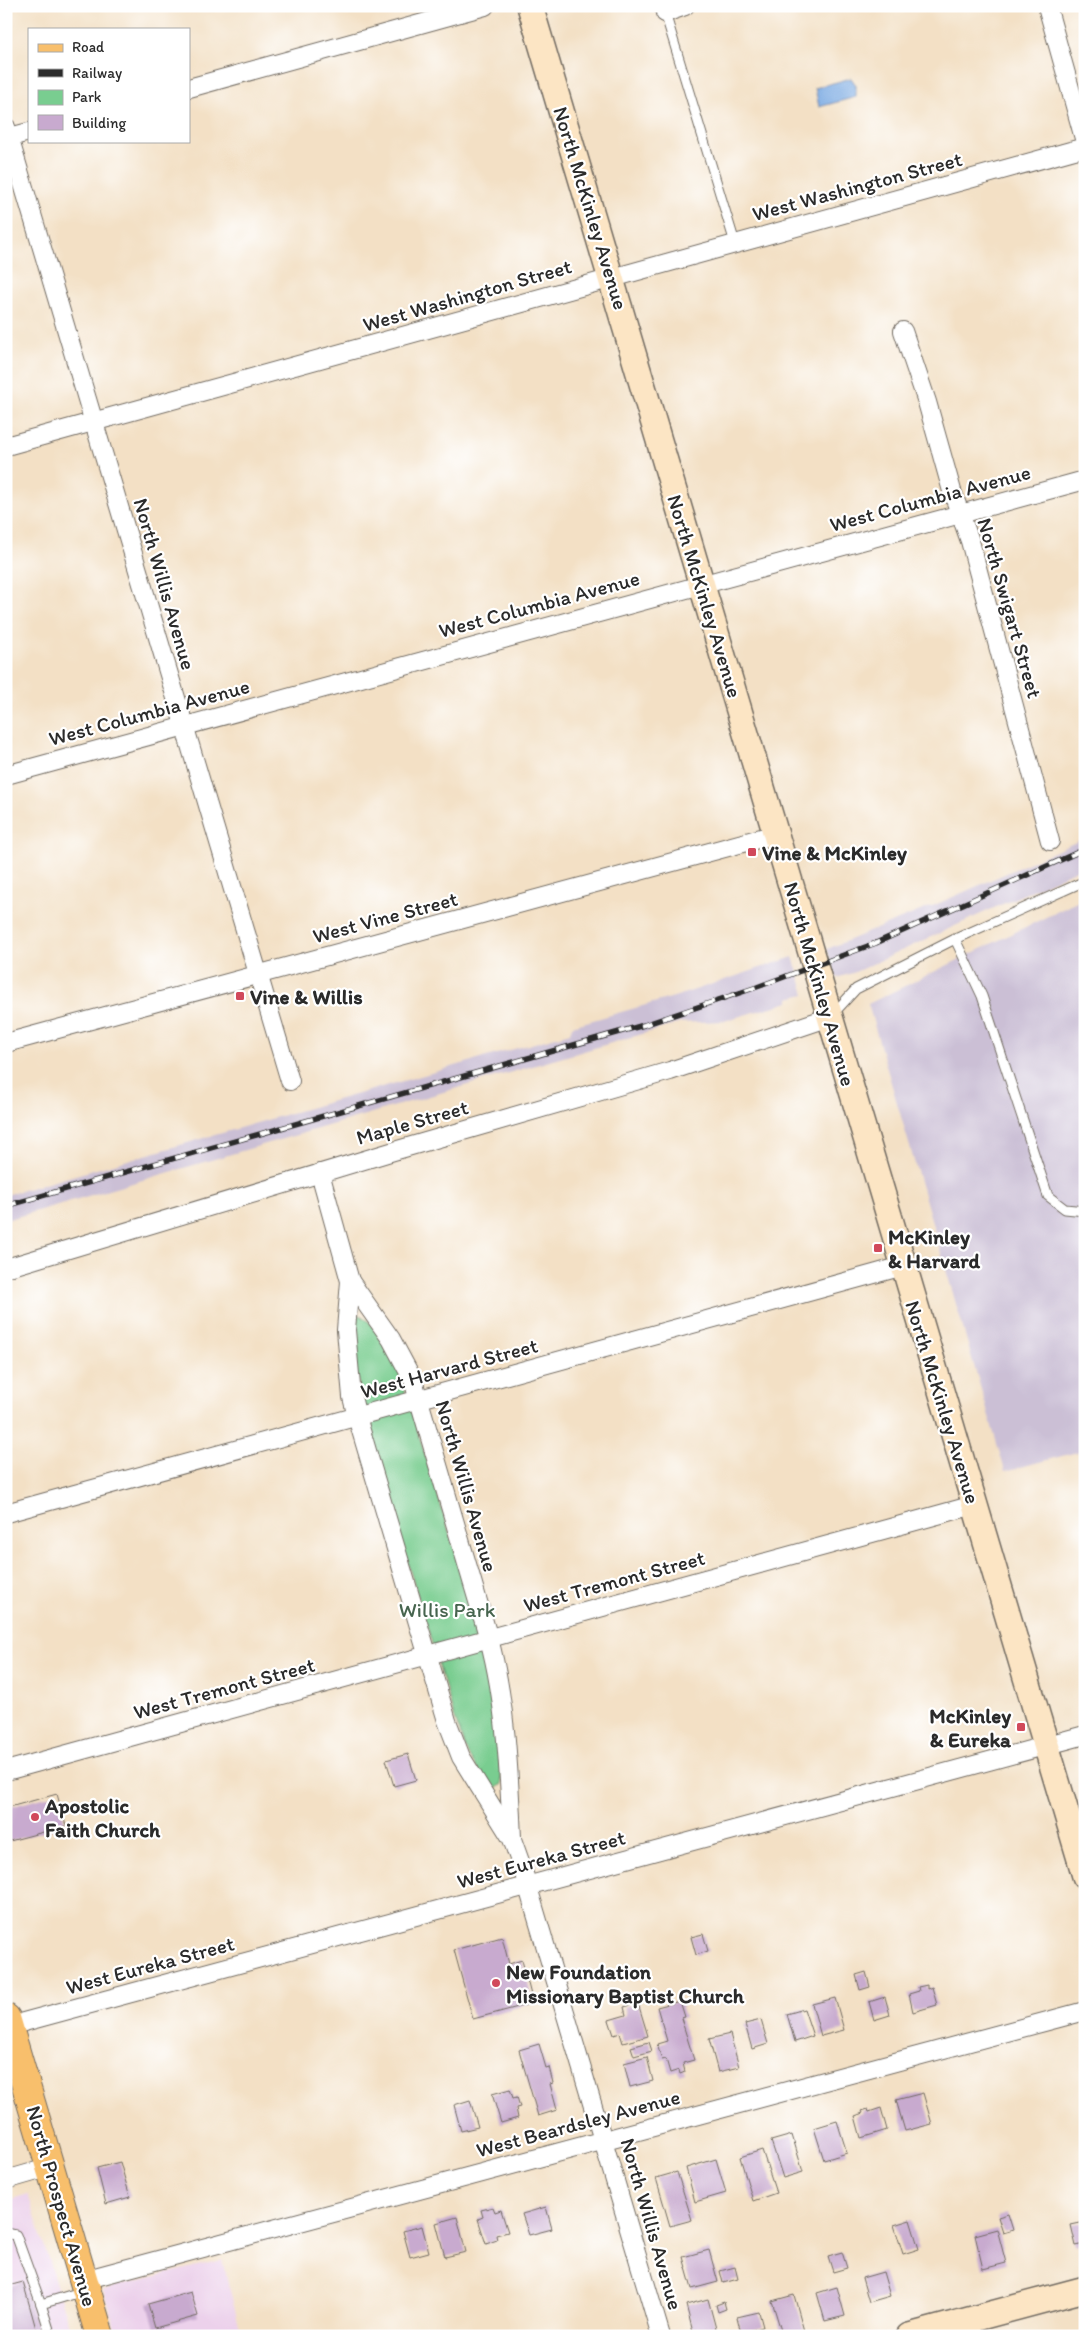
<svg xmlns="http://www.w3.org/2000/svg" width="1091" height="2342" font-family="Itim,sans-serif">
<rect width="100%" height="100%" fill="#fff"/>
<filter id="ink" filterUnits="userSpaceOnUse"><feTurbulence type="fractalNoise" baseFrequency=".02" numOctaves="2"/><feDisplacementMap in="SourceGraphic" scale="10" xChannelSelector="R" yChannelSelector="G"/><feConvolveMatrix kernelMatrix="1 2 1 2 8 2 1 2 1" color-interpolation-filters="sRGB"/></filter>
<filter id="wash" filterUnits="userSpaceOnUse"><feTurbulence type="fractalNoise" baseFrequency=".0096" numOctaves="4" result="noise"/><feDisplacementMap in="SourceGraphic" scale="20" xChannelSelector="R" yChannelSelector="G"/><feGaussianBlur stdDeviation="1.12" result="paint"/><feColorMatrix in="noise" values="0 0 0 0 0 0 0 0 0 0 0 0 0 0 0 0 0 1.4 0 .05"/><feComposite in="paint" operator="in"/></filter>
<g filter="url(#wash)">
<rect width="100%" height="100%" fill="#f3e0c5"/>
<!-- built -->
<g fill="#ecd1eb">
<path d="M28 2194 72 2336H6V2201Z"/>
<path d="M222 2260 242 2336H117L103 2289Z"/>
</g>
<!-- industrial -->
<g fill="#cbbfd5">
<path d="M1085 838V866L853 973 836 978 827 949 935 905Z"/>
<path d="M1085 898V1450L1005 1471 868 1004Z"/>
<path d="M793 957 805 994 789 998V1002L723 1021 680 1023 6 1220V1195L570 1033 572 1026 674 997Z"/>
</g>
<!-- green -->
<path fill="#79cd90" stroke="#527c5e" d="M359 1315C375 1321 392 1356 399 1372L472 1605 490 1678 502 1784 494 1790 490 1789 468 1755 454 1716 372 1445 354 1362V1318Z"/>
<!-- water -->
<path fill="#77a7e1" stroke="#516986" d="M851 78 856 85V97L819 107 815 88Z"/>
<g id="blocks">
<!-- building -->
<g fill="#c8aacf">
<path d="M408 1754 416 1780 394 1786 386 1760Z"/>
<path d="M57 1794 66 1826 6 1842V1808Z"/>
<path d="M703 1934 708 1951 696 1955 691 1937Z"/>
<path d="M502 1937 509 1964 522 1960 533 2003 473 2019 454 1950Z"/>
<path d="M866 1972 870 1987 860 1990 856 1975Z"/>
<path d="M927 1985V1989L932 1987 937 2005 913 2012 909 1994 919 1991 918 1987Z"/>
<path d="M885 1997 890 2015 874 2020 869 2002Z"/>
<path d="M835 1998 844 2030 821 2036 812 2004Z"/>
<path d="M680 2001 685 2017 681 2018 694 2060 683 2063 685 2072 680 2074 679 2070 670 2073 666 2059 662 2060 657 2044 667 2041 657 2007Z"/>
<path d="M638 2003 648 2036 623 2043 620 2033 614 2035 609 2020 626 2015 624 2007Z"/>
<path d="M804 2009 813 2036 795 2042 787 2014Z"/>
<path d="M761 2020 768 2044 752 2049 745 2024Z"/>
<path d="M730 2034 739 2067 718 2072 709 2039Z"/>
<path d="M649 2042 652 2051 634 2056 631 2047Z"/>
<path d="M539 2044 546 2068 549 2067 553 2083 550 2084 557 2110 538 2116 519 2050Z"/>
<path d="M647 2057 653 2081 630 2087 624 2063Z"/>
<path d="M510 2089 513 2098 517 2097 520 2107 516 2108 518 2118 501 2123 492 2094Z"/>
<path d="M923 2093 932 2124 905 2131 896 2100Z"/>
<path d="M470 2100 478 2127 461 2131 454 2105Z"/>
<path d="M881 2108 887 2130 861 2138 855 2116 863 2113 862 2111 868 2109 869 2112Z"/>
<path d="M837 2121 847 2153 824 2160 814 2128Z"/>
<path d="M792 2135 803 2172 783 2178 771 2141Z"/>
<path d="M762 2150 776 2193 753 2201 740 2157Z"/>
<path d="M716 2159 726 2193 695 2202 686 2168Z"/>
<path d="M120 2162 130 2197 106 2204 97 2168Z"/>
<path d="M677 2172 692 2220 670 2226 656 2178Z"/>
<path d="M493 2207 495 2212 501 2210 508 2232 496 2235 497 2240 486 2244 478 2219 483 2217 481 2210Z"/>
<path d="M546 2207 552 2229 529 2235 522 2214Z"/>
<path d="M1008 2214 1013 2230 1003 2233 998 2217Z"/>
<path d="M457 2217 466 2252 445 2257 436 2223Z"/>
<path d="M910 2220 919 2249 903 2254 894 2225Z"/>
<path d="M1085 2222V2244L1076 2246 1071 2225Z"/>
<path d="M422 2226 429 2252 410 2257 403 2231Z"/>
<path d="M997 2229 1006 2263 983 2269 975 2235Z"/>
<path d="M709 2250 718 2282 692 2289 683 2257Z"/>
<path d="M842 2252 847 2268 833 2272 828 2256Z"/>
<path d="M735 2267 738 2279 723 2283 720 2271Z"/>
<path d="M883 2272 890 2296 869 2302 862 2278Z"/>
<path d="M23 2282 38 2336H6V2283L8 2286Z"/>
<path d="M837 2287 845 2316 825 2321 817 2293Z"/>
<path d="M191 2292 198 2316 155 2328 148 2304Z"/>
<path d="M794 2295 804 2331 782 2334 772 2301Z"/>
<path d="M708 2299 718 2336H694L686 2305Z"/>
<path d="M724 2302 726 2309 718 2312 716 2305Z"/>
<path d="M759 2312 763 2327 741 2333 737 2317Z"/>
</g>
</g>
</g>
<g filter="url(#ink)">
<use href="#blocks" fill-opacity="0" stroke="#716a61" stroke-width="1"/>
<g fill="none" stroke-linecap="round" stroke-linejoin="round">
<defs>
<g id="lane">
<path d="M665 13 735 243"/>
<path d="M955 939 982 996 1048 1196 1065 1209 1085 1211"/>
<path d="M833 1014 856 989 955 939 1085 881"/>
<path d="M6 2233 16 2235 41 2304"/>
<path d="M51 2336 41 2304 84 2291"/>
</g>
<g id="street">
<path d="M1047 6 1085 142"/>
<path d="M665 13 685 6"/>
<path d="M189 88 485 6"/>
<path d="M6 127 290 1081"/>
<path d="M6 138 29 132"/>
<path d="M903 331 927 402 952 491 970 541 1050 841"/>
<path d="M6 446 1085 147"/>
<path d="M6 775 1085 480"/>
<path d="M6 1043 776 834"/>
<path d="M320 1173 350 1281 346 1330 352 1397 357 1417 447 1721 461 1757 512 1839 522 1867 661 2336"/>
<path d="M6 1268 394 1151 670 1071 830 1017"/>
<path d="M350 1281 391 1339 413 1380 489 1639C506 1702 509 1772 512 1838"/>
<path d="M6 1513 903 1266"/>
<path d="M6 1771 974 1505"/>
<path d="M9 2026 1085 1735"/>
<path d="M6 2180 51 2167"/>
<path d="M84 2280 1085 2011"/>
</g>
<g id="secondary">
<path d="M530 6 1085 1876"/>
<path d="M909 2336 1085 2289"/>
</g>
<path id="primary" d="M6 2018 100 2336"/>
</defs>
<!-- lane casing -->
<use href="#lane" stroke="#716a61" stroke-width="11"/>
<!-- street casing -->
<use href="#street" stroke="#716a61" stroke-width="20"/>
<!-- secondary casing -->
<use href="#secondary" stroke="#716a61" stroke-width="28"/>
<!-- primary casing -->
<use href="#primary" stroke="#716a61" stroke-width="30"/>
<!-- lane -->
<use href="#lane" stroke="#fff" stroke-width="9"/>
<!-- street -->
<use href="#street" stroke="#fff" stroke-width="18"/>
<!-- secondary -->
<use href="#secondary" stroke="#fce5c4" stroke-width="25"/>
<!-- primary -->
<use href="#primary" stroke="#f8bf6c" stroke-width="28"/>
<defs>
<path id="rail" d="M6 1206 644 1025 757 987 876 943 1085 849"/>
</defs>
<!-- rail casing -->
<use href="#rail" stroke="#2b2b2b" stroke-width="5.5"/>
<!-- rail -->
<use href="#rail" stroke="#fff" stroke-width="4" stroke-dasharray="11" stroke-linecap="butt"/>
</g>
</g>
<!-- markers -->
<g fill="#d1495b" stroke="#fff" stroke-width="2">
<rect x="747" y="847" width="10" height="10" rx="2.5"/>
<rect x="235" y="991" width="10" height="10" rx="2.5"/>
<rect x="873" y="1243" width="10" height="10" rx="2.5"/>
<rect x="1016" y="1722" width="10" height="10" rx="2.5"/>
<circle cx="35" cy="1817" r="5"/>
<circle cx="496" cy="1983" r="5"/>
</g>
<g text-anchor="middle" dominant-baseline="central" stroke-width="4.5" stroke-linejoin="round" paint-order="stroke">
<!-- street labels -->
<g font-size="21" fill="#2b2b2b" stroke="#fff">
<text transform="translate(857 186) rotate(-15)">West Washington Street</text>
<text transform="translate(591 208) rotate(73)">North McKinley Avenue</text>
<text transform="translate(467 295) rotate(-16)">West Washington Street</text>
<text transform="translate(930 498) rotate(-15)">West Columbia Avenue</text>
<text transform="translate(165 584) rotate(74)">North Willis Avenue</text>
<text transform="translate(705 596) rotate(73)">North McKinley Avenue</text>
<text transform="translate(539 604) rotate(-15)">West Columbia Avenue</text>
<text transform="translate(1010 608) rotate(74)">North Swigart Street</text>
<text transform="translate(149 712) rotate(-15)">West Columbia Avenue</text>
<text transform="translate(385 917) rotate(-15)">West Vine Street</text>
<text transform="translate(820 984) rotate(74)">North McKinley Avenue</text>
<text transform="translate(412 1122) rotate(-16)">Maple Street</text>
<text transform="translate(449 1368) rotate(-15)">West Harvard Street</text>
<text transform="translate(943 1402) rotate(73)">North McKinley Avenue</text>
<text transform="translate(467 1486) rotate(74)">North Willis Avenue</text>
<text transform="translate(614 1581) rotate(-15)">West Tremont Street</text>
<text transform="translate(224 1688) rotate(-15)">West Tremont Street</text>
<text transform="translate(541 1859) rotate(-15)">West Eureka Street</text>
<text transform="translate(150 1965) rotate(-15)">West Eureka Street</text>
<text transform="translate(578 2123) rotate(-15)">West Beardsley Avenue</text>
<text transform="translate(62 2206) rotate(74)">North Prospect Avenue</text>
<text transform="translate(652 2224) rotate(74)">North Willis Avenue</text>
</g>
<!-- poi labels -->
<g font-size="21" font-weight="bold" fill="#2b2b2b" stroke="#fff" text-anchor="start">
<text x="762" y="852">Vine &amp; McKinley</text>
<text x="250" y="996">Vine &amp; Willis</text>
<text x="888" y="1236">McKinley<tspan x="888" dy="24">&amp; Harvard</tspan></text>
<text x="1011" y="1715" text-anchor="end">McKinley<tspan x="1011" dy="24">&amp; Eureka</tspan></text>
<text x="45" y="1805">Apostolic<tspan x="45" dy="24">Faith Church</tspan></text>
<text x="506" y="1971">New Foundation<tspan x="506" dy="24">Missionary Baptist Church</tspan></text>
</g>
<!-- park labels -->
<g font-size="21" fill="#46644e" stroke="#fff">
<text x="447" y="1609">Willis Park</text>
</g>
</g>
<!-- margin -->
<rect width="1091" height="2342" fill="none" stroke="#fff" stroke-width="25"/>
<!-- legend -->
<rect x="28" y="28" width="162" height="115" fill="#ffffff" stroke="#aaaaaa"/>
<rect x="38" y="44" width="25" height="8" fill="#f8bf6c" stroke="#aaaaaa"/>
<text x="72" y="52" font-size="15" fill="#2b2b2b">Road</text>
<rect x="38" y="69" width="25" height="8" fill="#2b2b2b" stroke="#aaaaaa"/>
<text x="72" y="78" font-size="15" fill="#2b2b2b">Railway</text>
<rect x="38" y="90" width="25" height="15" fill="#79cd90" stroke="#aaaaaa"/>
<text x="72" y="102" font-size="15" fill="#2b2b2b">Park</text>
<rect x="38" y="115" width="25" height="15" fill="#c8aacf" stroke="#aaaaaa"/>
<text x="72" y="128" font-size="15" fill="#2b2b2b">Building</text>
</svg>
